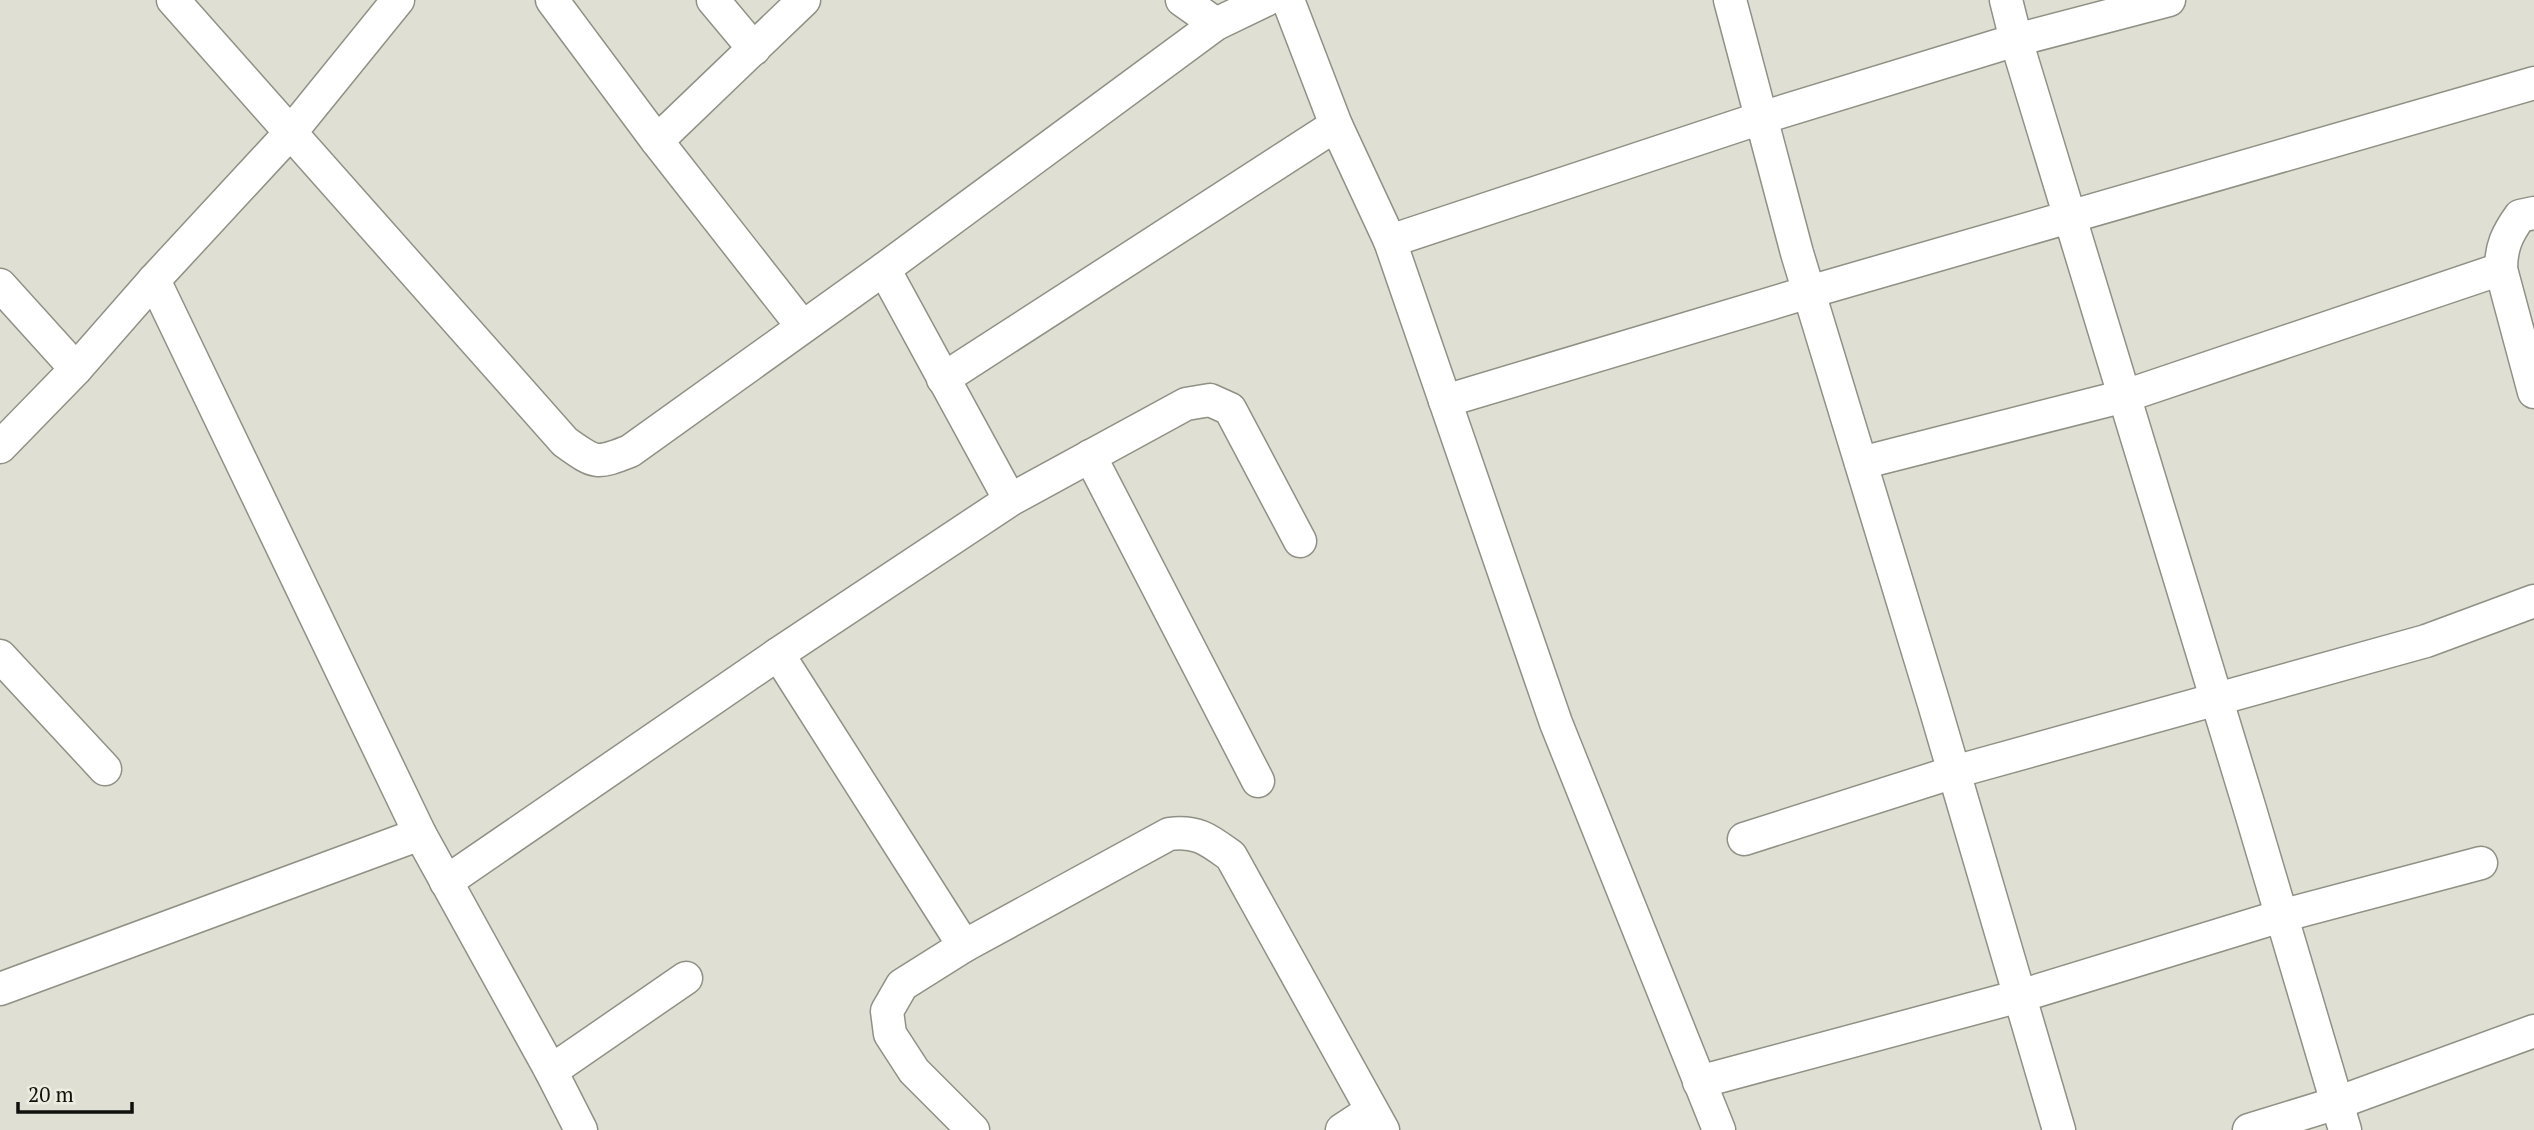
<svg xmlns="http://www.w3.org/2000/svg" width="2534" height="1130" font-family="'PT Serif',serif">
<rect width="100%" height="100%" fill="#dfdfd3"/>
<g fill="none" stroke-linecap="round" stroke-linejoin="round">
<defs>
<g id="street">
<path d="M173 0 565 442C595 463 595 465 630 451L884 269 1216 24 1266 0"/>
<path d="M552 0 657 141 802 326"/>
<path d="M713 0 754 49"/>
<path d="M1182 0 1216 24"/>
<path d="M1288 0 1336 125 1390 241 1556 723 1719 1130"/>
<path d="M1730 0 1797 253 1934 704 2059 1130"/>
<path d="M2006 0 2016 40 2249 806 2345 1130"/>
<path d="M657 141 804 0"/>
<path d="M2534 213 2520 216C2507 234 2501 247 2501 269L2534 392"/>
<path d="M1390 241 1761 118 2016 40 2169 0"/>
<path d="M884 269 1010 500"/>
<path d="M154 280 420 834 551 1071 581 1130"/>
<path d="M0 285 76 369"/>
<path d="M943 379 1336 125"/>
<path d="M1445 401 1809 292 2534 83"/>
<path d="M0 447 76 369 154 280 291 132 398 0"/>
<path d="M1090 456 1258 781"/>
<path d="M1861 463 2125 396 2501 269"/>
<path d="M778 654 964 946"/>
<path d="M0 656 105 769"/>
<path d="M1744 839 1954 772 2426 641 2534 601"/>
<path d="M446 882 778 654 1010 500 1186 404 1210 400 1230 409 1300 541"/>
<path d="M0 989 420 834"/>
<path d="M551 1071 686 978"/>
<path d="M1699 1082 2020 996 2281 916 2481 863"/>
<path d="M973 1130 914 1071 890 1034 887 1011 902 985 964 946 1169 834C1197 830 1209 840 1231 856L1383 1130"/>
<path d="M1342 1130 1371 1111"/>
<path d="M2249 1130 2337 1103 2534 1031"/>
</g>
</defs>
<!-- street casing -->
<use href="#street" stroke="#909185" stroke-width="35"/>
<!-- street -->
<use href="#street" stroke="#fff" stroke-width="32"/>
</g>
<!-- scale -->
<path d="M18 1102v10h114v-10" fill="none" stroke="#10100c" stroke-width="3.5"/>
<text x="28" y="1102" font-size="21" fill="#10100c" stroke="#ecede0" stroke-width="5" paint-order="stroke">20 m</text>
</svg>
